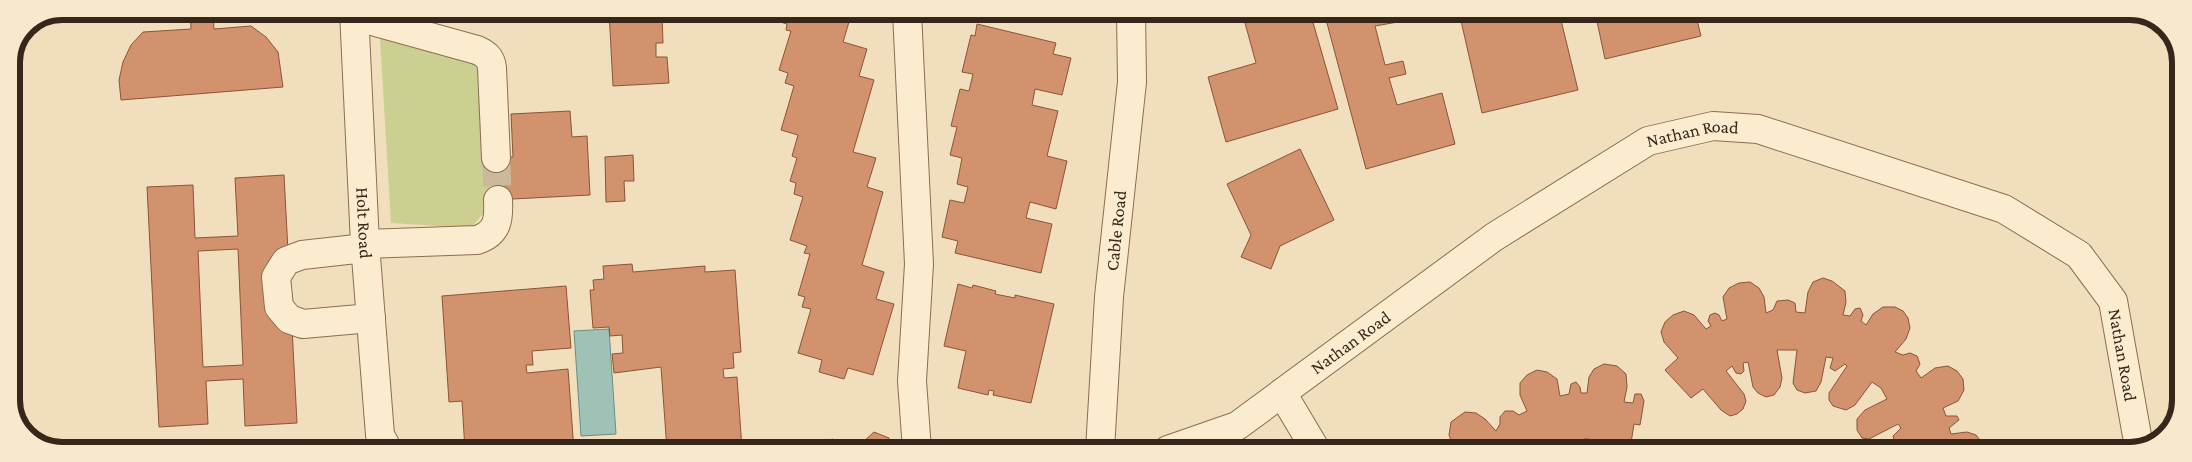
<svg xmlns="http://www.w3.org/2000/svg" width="2192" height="462" font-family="'Crimson Pro',serif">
<rect width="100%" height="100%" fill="#f1debc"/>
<!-- green -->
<path fill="#cbcf8f" d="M380 38H403L477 63 489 134 491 204 471 228 391 223Z"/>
<!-- water -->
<path fill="#a0c2b6" stroke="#679083" d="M609 329 616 434 581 436 574 331Z"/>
<!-- building -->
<g fill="#d2926e" stroke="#8b5438" fill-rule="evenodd">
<path d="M190 11H213L214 29 251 26 266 37 278 52 283 87 121 100 119 80 123 62 131 45 143 32 191 29Z"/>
<path d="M609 11 652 12V16H662L663 43H656V57H667L669 83 613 86Z"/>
<path d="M772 12H852L843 42 867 49 859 76 874 80 853 152 876 158 867 187 883 192 862 265 884 272 876 299 894 304 873 375 848 368 844 379 819 372 822 360 798 353 811 309 802 307 805 297 798 295 810 254 804 253 807 246 790 240 803 197 794 194 796 183 790 181 797 158 792 156 798 135 781 130 794 86 785 83 788 73 779 70 791 31 786 30 787 24 770 19Z"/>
<path d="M1242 12H1310L1338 109 1226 142 1208 77 1256 63Z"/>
<path d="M1324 12H1420L1421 18 1375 26 1385 65 1403 61 1406 74 1389 78 1397 105 1442 93 1455 144 1366 169Z"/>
<path d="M1459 12H1559L1578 90 1482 113Z"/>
<path d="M1595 12H1695L1701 36 1605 59Z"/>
<path d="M977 24 1056 43 1053 54 1071 58 1062 95 1035 89 1032 105 1058 111 1047 156 1067 161 1056 209 1030 202 1026 218 1052 224 1041 273 955 253 958 241 942 237 950 200 964 203 968 187 957 184 962 158 950 155 957 127 951 126 960 89 969 91 973 74 962 72 971 35 975 36Z"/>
<path d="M570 111 572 137 587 136 590 195 493 200 492 158 513 157 511 114Z"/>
<path d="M1300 149 1334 220 1280 246 1271 269 1241 257 1251 235 1227 184Z"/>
<path d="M633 155 634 181H624L625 201 606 202 605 157Z"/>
<path d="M284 175 297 423 245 426 243 379 206 381 208 424 159 427 147 187 193 185 195 238 238 236 235 178ZM238 249 243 365 203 367 198 251Z"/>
<path d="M632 264 633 272 705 266V272L735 270 741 352 733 353 734 368 723 369 724 378 737 377 742 449 667 450 661 367 614 373 612 354 623 353 622 335 610 336 609 327 593 328 590 290H594L593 280 604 279 603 266Z"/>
<path d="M12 266 16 416 12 406Z"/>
<path d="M1823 278 1832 281 1845 291 1846 302 1843 315 1850 316 1855 309 1860 308 1863 315 1861 321 1866 325 1873 314 1883 307H1895L1903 311 1908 318 1910 328 1906 339 1895 352 1903 355 1910 353 1917 356 1920 364 1916 371 1921 378 1935 368 1948 366 1957 371 1963 379 1964 390 1958 401 1943 408 1946 416H1957L1959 420 1949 428 1951 434 1967 432 1976 435 1983 444V451H1873L1875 448 1906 445 1905 441 1898 442 1894 440 1893 436 1901 428 1898 424 1869 439 1862 438 1857 430V419L1865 410 1887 399 1881 388 1872 382 1855 405 1846 410 1833 406 1829 400V393L1847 366 1845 364 1835 371 1830 368 1833 358 1826 357 1821 382 1816 391 1805 393 1797 390 1793 383 1797 350H1777L1782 378 1780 387 1774 395 1766 397 1758 393 1753 387 1748 362 1743 363 1744 371 1741 374 1736 373 1732 366 1726 371 1744 394 1746 401 1743 409 1737 414 1730 416 1721 410 1703 389 1691 398 1665 370 1678 358 1664 342 1661 332 1665 322 1673 315 1684 311 1694 315 1706 329 1711 326 1708 321 1710 315 1715 313 1719 315 1722 321 1727 319 1723 297 1729 288 1739 283 1750 282 1759 288 1764 297 1766 313 1773 310 1777 301 1788 300 1795 303 1796 312 1805 313 1808 292 1813 282Z"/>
<path d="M958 284 972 288 973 285 996 291 995 294 1015 298V295L1054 304 1031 403 993 395 994 391 989 390 988 395 958 388 966 351 944 346Z"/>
<path d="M566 286 571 348 532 351 533 365H526L527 373 568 369 574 450H465L462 401 449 402 442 296Z"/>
<path d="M1604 364 1617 366 1626 374 1627 387 1624 402 1633 403 1635 394H1641L1644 401 1640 425 1634 424 1631 443H1620L1619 451H1588L1589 439H1584V447L1579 451 1577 450 1571 441 1567 444 1569 450H1459L1453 446 1449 435 1451 422 1465 412 1476 413 1485 419 1496 431 1500 424V417L1505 411H1513L1519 415 1527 411 1520 395V383L1527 375 1537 370 1547 372 1557 379 1560 396 1569 394 1571 384 1576 382 1580 387 1581 393H1587L1589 377 1594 369Z"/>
<path d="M874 432 889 438 890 450H865L864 441Z"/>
<path d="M833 439 836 450H792V449Z"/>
</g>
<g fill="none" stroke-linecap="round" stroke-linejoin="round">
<!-- minor-tunnel -->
<path stroke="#ccb99c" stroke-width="28" stroke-dasharray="28 14" stroke-linecap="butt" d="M496 158 498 200"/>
<defs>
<g id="minor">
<path id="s1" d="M354 11 365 244 380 435 388 450"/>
<path d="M907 12 919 264 912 381 917 450"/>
<path d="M354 16 477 50C486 54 491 58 492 68L496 158"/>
<path d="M365 244 477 240C498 233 499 219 498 200"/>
<path d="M365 248 302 255 286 261 276 277 279 307 289 319 303 324 371 318"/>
<path d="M1282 393 1316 450"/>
<path id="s2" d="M1100 450 1109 297 1132 82 1131 12"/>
<path id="s3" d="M1168 450 1237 426 1494 237 1648 141 1713 126 1758 129 2004 209 2079 255 2113 301 2139 447"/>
</g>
</defs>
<!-- minor casing -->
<use href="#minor" stroke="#8a6e54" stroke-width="30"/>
<!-- minor -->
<use href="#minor" stroke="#fbeccf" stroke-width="28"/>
</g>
<g text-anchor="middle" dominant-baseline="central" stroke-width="5" stroke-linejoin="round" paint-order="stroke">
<!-- street labels -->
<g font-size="18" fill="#37271a" stroke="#f8e9cc">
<text stroke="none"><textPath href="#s3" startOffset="619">Nathan Road</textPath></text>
<text stroke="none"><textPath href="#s1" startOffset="212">Holt Road</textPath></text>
<text stroke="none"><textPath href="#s2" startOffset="220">Cable Road</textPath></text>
<text stroke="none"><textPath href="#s3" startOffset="214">Nathan Road</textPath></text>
<text stroke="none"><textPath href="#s3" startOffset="1144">Nathan Road</textPath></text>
</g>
</g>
<!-- crop -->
<path d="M0 0H2192V462H0ZM62 20H2130A42 42 0 0 1 2172 62V400A42 42 0 0 1 2130 442H62A42 42 0 0 1 20 400V62A42 42 0 0 1 62 20Z" fill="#f8e9cc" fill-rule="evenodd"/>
<path fill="none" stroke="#37271a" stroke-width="6" d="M62 20H2130A42 42 0 0 1 2172 62V400A42 42 0 0 1 2130 442H62A42 42 0 0 1 20 400V62A42 42 0 0 1 62 20Z"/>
</svg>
